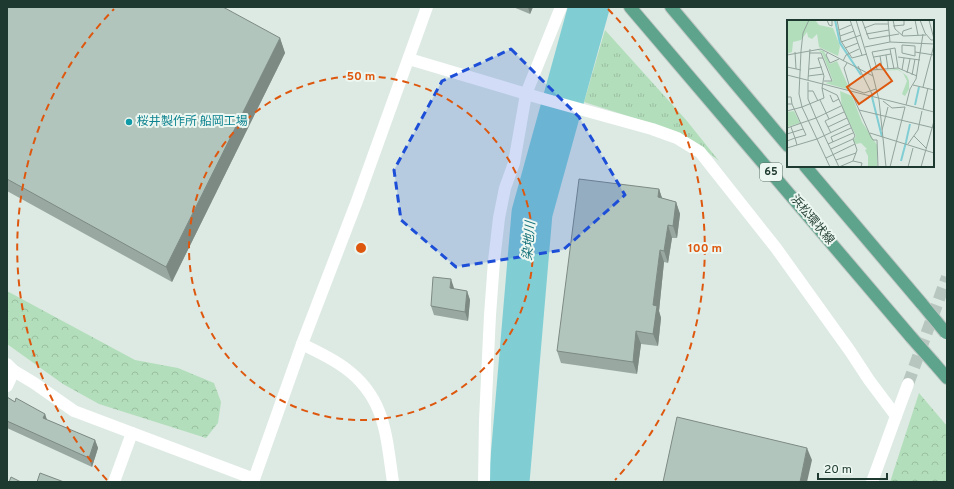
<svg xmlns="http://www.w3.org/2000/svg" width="954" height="489" font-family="Overpass,'Noto Sans JP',sans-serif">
<defs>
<pattern id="grass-tufts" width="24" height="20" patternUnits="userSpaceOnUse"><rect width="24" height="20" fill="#b3debb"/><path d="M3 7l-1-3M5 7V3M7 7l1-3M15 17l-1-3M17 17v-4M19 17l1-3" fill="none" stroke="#9abfa1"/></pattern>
<pattern id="forest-crowns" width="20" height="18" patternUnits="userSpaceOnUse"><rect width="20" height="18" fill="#b3debb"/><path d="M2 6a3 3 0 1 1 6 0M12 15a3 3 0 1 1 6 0" fill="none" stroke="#9abfa1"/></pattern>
</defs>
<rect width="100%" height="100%" fill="#ddeae3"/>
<!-- grass -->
<path fill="url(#grass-tufts)" d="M605 30 687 121 719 161 695 142 672 130 584 102Z"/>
<!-- forest -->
<g fill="url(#forest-crowns)">
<path d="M7 291 135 360 178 368 214 383 221 402 218 423 206 438 99 404 63 384 7 344Z"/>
<path d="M919 393 947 426V482H890Z"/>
</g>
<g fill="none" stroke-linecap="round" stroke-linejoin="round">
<!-- river -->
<path stroke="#80ced4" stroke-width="41" d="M509 482 532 213 589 7"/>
<!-- minor-tunnel -->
<path stroke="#b7c7bf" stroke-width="12" stroke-dasharray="12 6" stroke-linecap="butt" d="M908 384 947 277"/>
<defs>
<g id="major">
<path d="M630 7 911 337"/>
<path d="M671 7 788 146"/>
<path d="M805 166 922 304"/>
<path d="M934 363 947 378"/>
</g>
</defs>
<!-- major casing -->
<use href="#major" stroke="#bcc4c1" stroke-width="14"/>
<!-- minor -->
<g stroke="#fff" stroke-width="12">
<path d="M409 59 540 98 652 129 677 138 700 152 776 248 850 351 869 380 896 416 872 482"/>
<path d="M7 364 14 371 34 383 74 411 254 479"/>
<path d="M7 386 14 371"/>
<path d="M896 416 908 384"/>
<path d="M114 482 132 433"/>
<path d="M253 482 302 344"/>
<path d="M393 482C386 436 386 398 345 368 332 358 316 351 302 344L357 201 427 7"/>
<path d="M484 482 485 420 490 315 494 261 499 218 505 188 514 163 526 94 561 7"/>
</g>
<!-- major -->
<use href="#major" stroke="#5ea38c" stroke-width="12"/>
<defs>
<g id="major-bridge">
<path d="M922 304 946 333"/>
<path d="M911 337 934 363"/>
</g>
</defs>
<!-- major-bridge casing -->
<use href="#major-bridge" stroke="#bcc4c1" stroke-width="14" stroke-linecap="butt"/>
<!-- major-bridge -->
<use href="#major-bridge" stroke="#5ea38c" stroke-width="12"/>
</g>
<!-- wall -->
<g fill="#99a9a2">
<path d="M7 7 280 38 285 53 172 282 7 191Z"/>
<path d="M513 7H533L530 14Z"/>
<path d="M659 189 662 198 676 202 680 214 677 238H672L668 263 664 262 659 311 661 318 658 346 641 344 637 374 561 363 557 351Z"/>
<path d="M454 288V289L467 291 470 300 468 321 434 315 431 306Z"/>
<path d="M7 397 15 402 45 414 47 420 95 440 98 448 92 467 7 428Z"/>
</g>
<!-- shaded-wall -->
<g fill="#7d8a84">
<path d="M528 7H533L530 14Z"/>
<path d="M280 38 285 53 172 282 166 267Z"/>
<path d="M659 189 663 201 658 197Z"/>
<path d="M676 202 680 214 677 238 673 226Z"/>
<path d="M668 225 672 238 668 263 664 251Z"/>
<path d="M660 250 664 262 659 311 661 318 658 346 653 334V305Z"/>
<path d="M451 279 454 288V297L450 288Z"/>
<path d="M467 291 470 300 468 321 465 312Z"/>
<path d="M636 331 641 344 637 374 633 362Z"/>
<path d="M45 414 48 423 43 418Z"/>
<path d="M95 440 98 448 92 467 89 458Z"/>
<path d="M807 448 812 460 807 482H800Z"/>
</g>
<!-- building -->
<g fill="#b2c5bc" stroke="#7d8a84">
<path d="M7 7H223L280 38 166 267 7 179Z"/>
<path d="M579 179 659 189 658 197 676 202 673 226 668 225 664 251 660 250 653 305 657 306 653 334 636 331 633 362 557 351Z"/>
<path d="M433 277 451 279 450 288 467 291 465 312 431 306Z"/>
<path d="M7 397 15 402 16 398 45 414 43 418 95 440 89 458 7 421Z"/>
<path d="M677 417 807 448 800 482H663Z"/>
<path d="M40 473 64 482H37Z"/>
<path d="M11 477 21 482H9Z"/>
</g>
<!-- marked area -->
<path fill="#1d4ed8" fill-opacity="0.2" stroke="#1d4ed8" stroke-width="3" stroke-dasharray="8 5" stroke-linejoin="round" d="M511 49 579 117 625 195 563 250 456 267 401 220 394 170 442 81Z"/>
<!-- distance rings -->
<g fill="none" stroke="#de570e" stroke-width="2" stroke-dasharray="7 5">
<circle cx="361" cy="248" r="172"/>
<path d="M107 480A344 344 0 0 1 114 9M608 9A344 344 0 0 1 615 480"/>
</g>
<!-- markers -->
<circle fill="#0f9aa8" stroke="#edf7f1" stroke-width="1.5" cx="129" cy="122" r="4"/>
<g text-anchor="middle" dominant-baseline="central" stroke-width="4" stroke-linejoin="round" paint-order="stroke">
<!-- shield labels -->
<rect fill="#edf7f1" stroke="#5c736a" stroke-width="1" x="760" y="163" width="22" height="18" rx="3"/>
<g font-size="11" font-weight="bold" fill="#1e3a30">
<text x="771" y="172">65</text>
</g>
<!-- culture labels -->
<g font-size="12" fill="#0d838f" stroke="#edf7f1" text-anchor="start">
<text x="137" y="122">桜井製作所 船岡工場</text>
</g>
<!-- street labels -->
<g font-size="12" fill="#1e3a30" stroke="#edf7f1">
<text transform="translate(812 220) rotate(50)">浜松環状線</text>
</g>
<!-- water labels -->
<g font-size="13" font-style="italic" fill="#14717a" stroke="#edf7f1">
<text transform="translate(530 241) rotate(-85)">染地川</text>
</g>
</g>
<!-- overview -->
<g transform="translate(787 20)">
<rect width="147" height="147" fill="#ddeae3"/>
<path d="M0 0H28L32 5 46 8 53 26 51 36 32 27 30 14 25 19 21 17 20 12 14 20 6 22 5 32 0 34ZM31 30 37 31 43 44 50 41 63 70 38 63 46 61 35 33ZM111 49 120 56 122 61V69L118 76 115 74 120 61 116 53 111 50 87 51ZM53 71 65 76 75 102 90 125V147H81V136L78 130 80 129 74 123 69 124 66 120 69 116 55 87Z" fill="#b3debb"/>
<path d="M7 91 13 103 0 107V92Z" fill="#b3debb"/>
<path fill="none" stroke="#80ced4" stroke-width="2" d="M48 0 53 23 74 55M85 77 95 117M128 85 132 67M119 122 123 104M114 141 119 122"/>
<path fill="none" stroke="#91a49b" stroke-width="1" d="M22 0 16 13 14 31 12 74 15 87 37 78 35 68 50 75 68 116 66 119 68 124 39 138M40 0 42 5 45 6V0M50 0 54 21 65 38 80 34M63 0 75 35M69 0 86 56M75 0 82 19 112 14M101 0 103 22M106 0 108 9 116 16 139 15M128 0 131 15M133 0 138 13 144 20H147M142 0 147 19M106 6 117 5V0M77 8 88 4H101M52 10 64 5M79 14 102 10M115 15 116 11 125 8M53 16 67 11M54 22 74 15M115 25 128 26V36L115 33ZM78 27 103 22 147 24M58 28 71 23M103 29 107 49M8 32 9 49M41 32 39 35 43 43 52 39M128 32 147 35M22 33H34L36 38M0 35 34 29 86 56 92 80 99 147M99 35 101 49M93 36 95 48M87 37 104 34M111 37 133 40M56 41 59 35 72 29M60 43 57 48 63 68 77 73 89 69M71 46 86 76M0 47 14 50M22 49 35 47M90 49 85 32 108 28 111 48M84 50 111 48 130 56M115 50 117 38M120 53 123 39M0 55 147 92M125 55 128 39M21 56 37 54M21 60 23 29M21 62V79L29 98 54 86M126 65 147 70M136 67 147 25M35 68 37 56 31 38H36L45 61H37M21 71H26L31 81M65 74 84 117 86 120H90L91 147M43 75 46 82 52 79M0 77H4L5 84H0M33 80 42 99 57 92M96 81 105 88 118 87 103 147M5 84 19 115 8 118 10 125M119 85 123 69 129 59 136 14M136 89 141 68M72 90 147 108M0 91 15 87 43 147M42 99 38 101 44 113M41 107 60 98M0 108 29 98 52 147M95 110 101 87M83 113 147 133M0 114 16 109M127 116 139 128M0 121 8 118 4 107M46 122 44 117 64 108M41 124 66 113M121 124 131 110 135 91M0 128 30 119 62 104M44 129 66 119M49 140 69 133M66 141 70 130 68 124M52 147 66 141 75 143 74 147M121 147 126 128M134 147 147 101"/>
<path fill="#de570e" fill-opacity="0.15" stroke="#de570e" stroke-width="2" d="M93 44 105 61 72 84 60 67Z"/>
<rect width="147" height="147" fill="none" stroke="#1e3a30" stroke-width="2"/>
</g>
<circle cx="361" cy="248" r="6" fill="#de570e" stroke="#edf7f1" stroke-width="2"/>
<g font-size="12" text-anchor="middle" font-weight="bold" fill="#de570e" stroke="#edf7f1" stroke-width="4" stroke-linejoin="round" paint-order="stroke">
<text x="361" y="80">50 m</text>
<text x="705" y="252">100 m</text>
</g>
<!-- border -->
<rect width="954" height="489" fill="none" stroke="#1e3a30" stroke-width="16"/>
<!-- scale -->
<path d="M818 473v6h69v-6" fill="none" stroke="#1e3a30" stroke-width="2"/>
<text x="824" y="473" font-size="12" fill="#1e3a30" stroke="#edf7f1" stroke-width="3" paint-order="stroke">20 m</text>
</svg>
